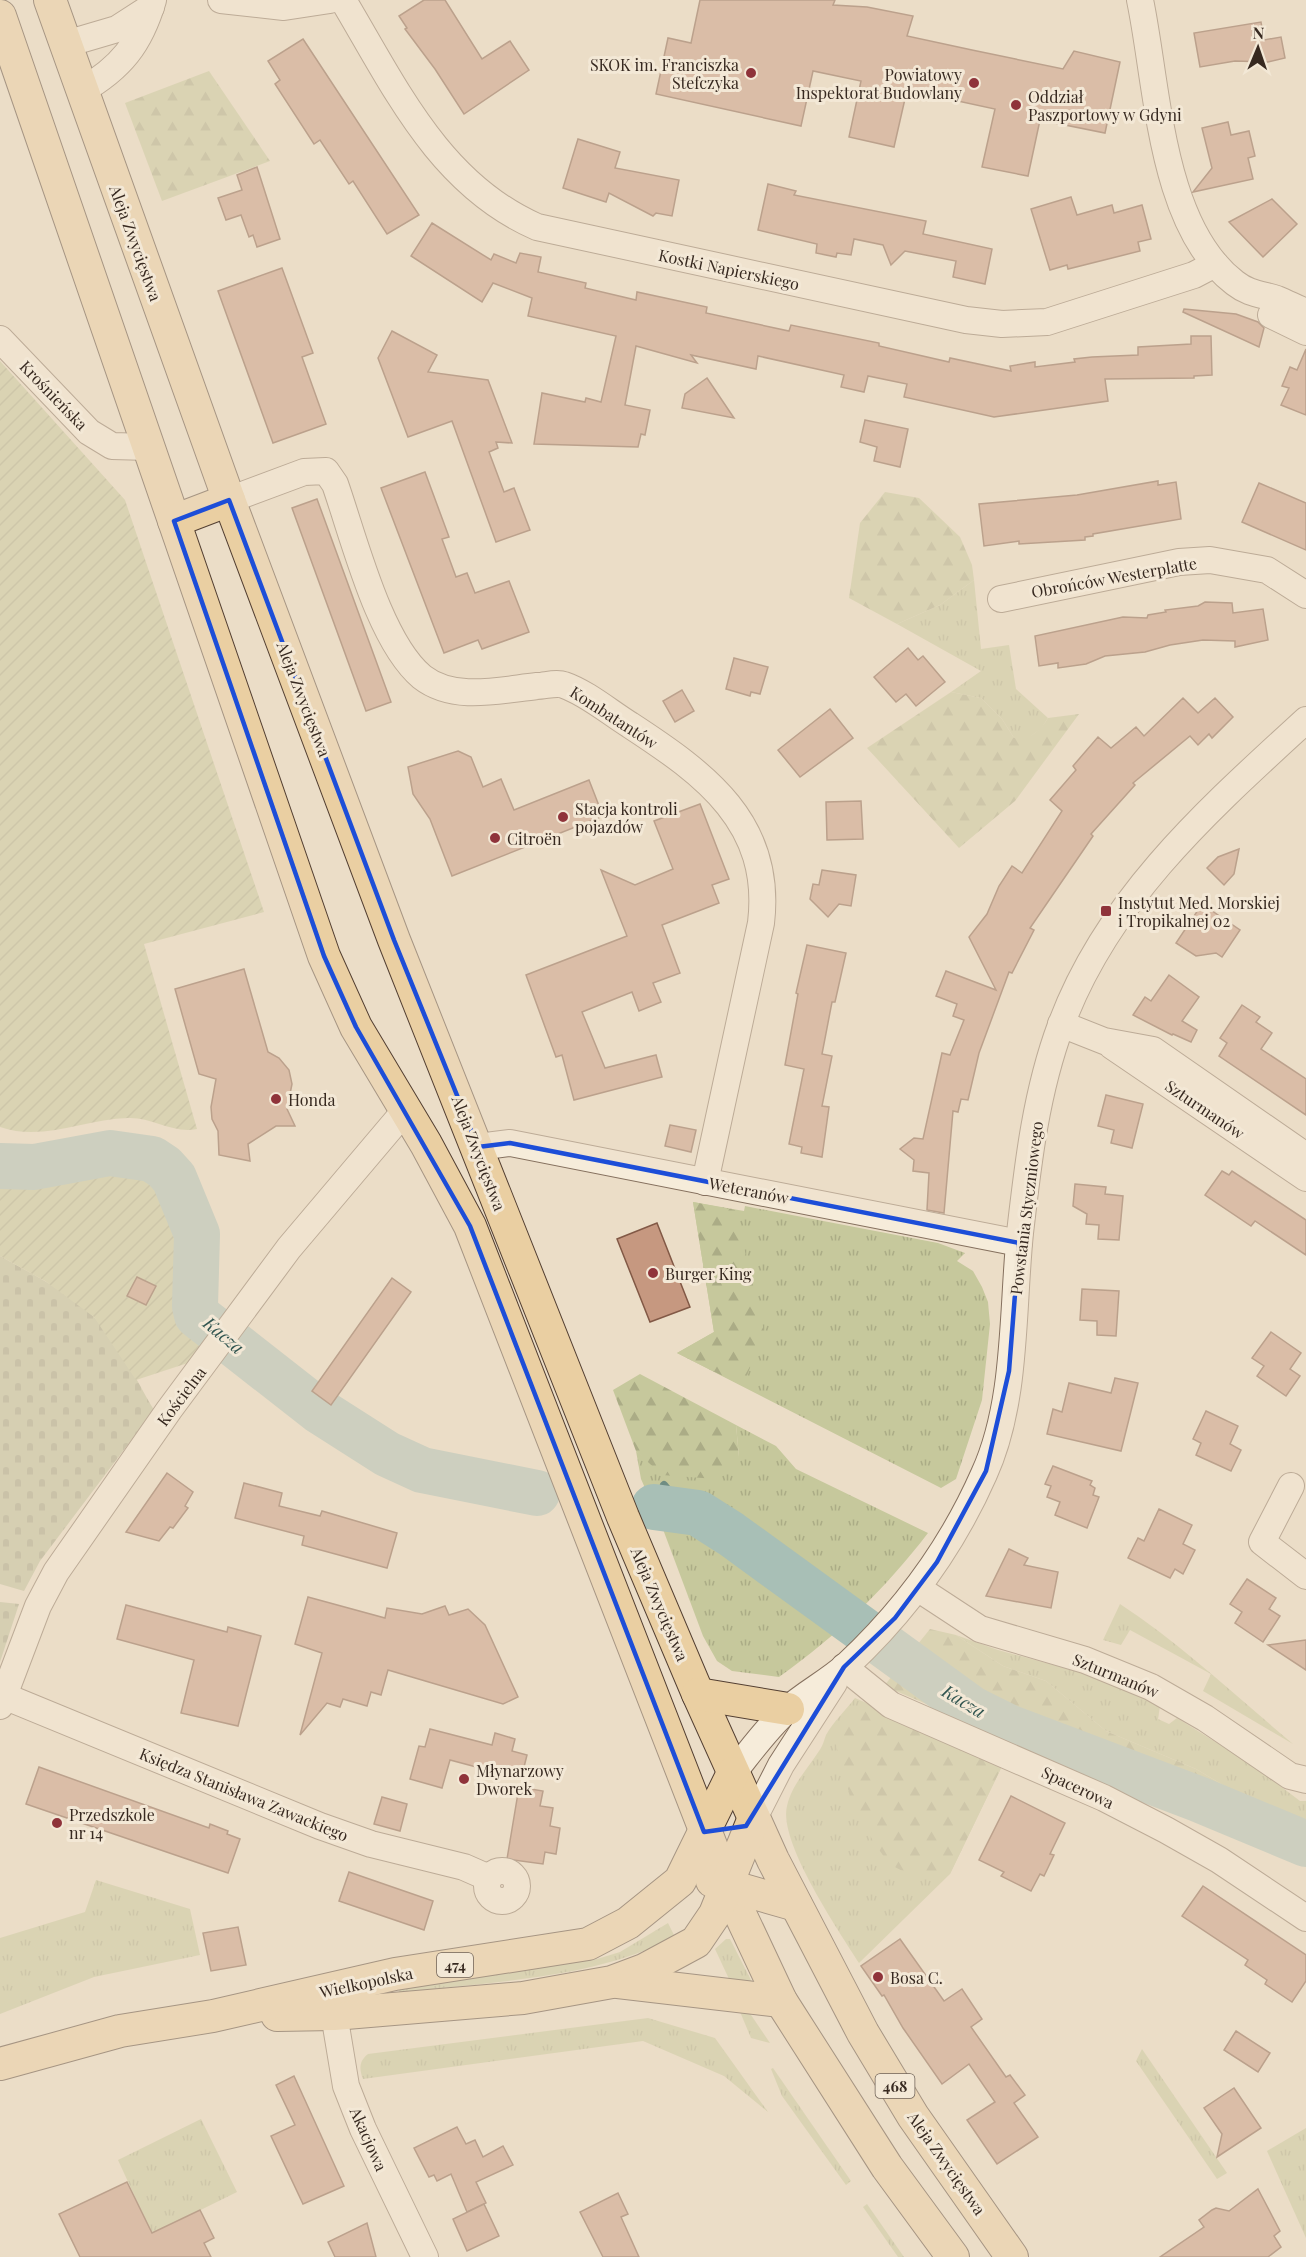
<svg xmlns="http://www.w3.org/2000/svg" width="1306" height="2257" font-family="'Playfair Display',serif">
<defs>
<pattern id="grass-tufts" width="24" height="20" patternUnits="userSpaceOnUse" patternTransform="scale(1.5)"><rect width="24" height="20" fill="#c6c89c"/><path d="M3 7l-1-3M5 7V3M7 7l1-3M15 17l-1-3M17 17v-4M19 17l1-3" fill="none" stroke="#abac86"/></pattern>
<pattern id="forest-firs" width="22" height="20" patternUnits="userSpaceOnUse" patternTransform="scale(1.5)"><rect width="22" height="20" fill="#c6c89c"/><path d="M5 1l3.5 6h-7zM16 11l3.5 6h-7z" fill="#abac86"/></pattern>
<pattern id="cemetery-stones" width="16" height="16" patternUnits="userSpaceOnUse" patternTransform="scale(1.5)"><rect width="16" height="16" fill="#bcbe9a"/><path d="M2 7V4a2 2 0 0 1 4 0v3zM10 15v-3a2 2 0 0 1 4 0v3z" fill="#a2a384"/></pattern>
<pattern id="garden-furrows" width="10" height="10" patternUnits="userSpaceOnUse" patternTransform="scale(1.5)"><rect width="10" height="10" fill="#c6c89c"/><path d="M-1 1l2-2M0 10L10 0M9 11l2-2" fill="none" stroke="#abac86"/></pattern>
</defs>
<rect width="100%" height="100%" fill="#ebddc7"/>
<!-- grass -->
<g fill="url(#grass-tufts)">
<path d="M974 580 981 649 1009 645 1016 689 1048 718 1041 729 1028 738H1014L1002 719 981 698 951 692 981 671 897 624 940 605Z"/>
<path d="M693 1202 744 1211 745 1206 938 1243 965 1253 957 1261 973 1271 982 1287 988 1302 990 1324 982 1400 956 1479 941 1488 677 1353 714 1332Z"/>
<path d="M736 1425 776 1446 796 1469 928 1533C885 1589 837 1636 779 1677L732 1671 717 1661 703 1636 661 1524 641 1479 636 1451 649 1461 739 1457Z"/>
<path d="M1120 1604C1181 1644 1236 1696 1293 1744L1203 1691 1211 1674 1130 1630 1121 1645 1103 1640Z"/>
<path d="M956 1635 998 1650 1098 1677 1160 1706 1158 1719 1169 1724 1177 1718 1251 1764 1300 1801H1306V1829L1258 1819 1243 1797 1196 1769 1106 1731 1046 1681 1003 1666Z"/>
<path d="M855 1698 1004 1762 950 1874 859 1963C839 1931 778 1842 787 1806 792 1784 807 1770 819 1751 823 1746 824 1740 826 1735 833 1722 846 1710 855 1698Z"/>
<path d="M96 1880 190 1909 200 1955 94 1977 0 2014V1938L85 1912Z"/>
<path d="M668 1923 675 1937C591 1980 491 1981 399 1993V1990L597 1959 620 1952Z"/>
<path d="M726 1939H730L753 1984 729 1979 715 1949Z"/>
<path d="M738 2007 747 2009 770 2043 751 2038Z"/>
<path d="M648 2018 715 2038 768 2112 724 2076 643 2041 363 2079C359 2069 359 2061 368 2054Z"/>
<path d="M1142 2049 1227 2173 1217 2179 1136 2061Z"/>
<path d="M773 2068 851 2181 846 2185 782 2096 771 2069Z"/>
<path d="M201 2119 237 2192 152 2234 118 2160Z"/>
<path d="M1306 2128V2238L1267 2151Z"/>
<path d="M867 2204 904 2257H898L863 2207Z"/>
</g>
<!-- forest -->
<g fill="url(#forest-firs)">
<path d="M209 71 270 161 162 201 125 103Z"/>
<path d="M885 492 919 498 960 537 972 565 974 580 940 605 897 624 849 598 860 523Z"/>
<path d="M951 692 981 698 1002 719 1014 738C1031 739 1039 732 1048 718L1079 714 1015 801 959 848 867 748Z"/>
<path d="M693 1202 735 1210 764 1331 743 1386 677 1353 714 1332Z"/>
<path d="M640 1374 736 1425 739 1457 716 1479 662 1475 636 1451 613 1390Z"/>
<path d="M930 1629 956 1635 1003 1666 1046 1681 1106 1731 1196 1769 1243 1797 1258 1819 1250 1830 1221 1826 1128 1780 1002 1736 884 1686Z"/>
<path d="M867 1703 1004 1762 950 1874C932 1876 908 1877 892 1865 871 1848 827 1757 838 1731 843 1718 856 1711 867 1703Z"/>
</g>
<!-- cemetery -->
<g fill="url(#cemetery-stones)">
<path d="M0 1256C32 1274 67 1291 94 1317 119 1342 136 1380 154 1410L40 1561 24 1591 0 1584Z"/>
<path d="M0 1602 19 1604 0 1662Z"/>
</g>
<!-- garden -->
<g fill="url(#garden-furrows)">
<path d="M0 361 125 500 264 912 144 944 197 1129C173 1134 152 1117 128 1118 85 1119 43 1142 0 1127Z"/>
<path d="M148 1163C182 1187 195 1229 192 1269 190 1287 182 1300 190 1318 194 1325 204 1331 211 1336L194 1361 136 1380 94 1317 45 1281 0 1256V1173L28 1177 57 1171Z"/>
</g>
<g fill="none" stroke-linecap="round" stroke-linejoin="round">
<!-- stream -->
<path stroke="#6f8d83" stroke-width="8" d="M664 1485 685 1511"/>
<!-- river -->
<g stroke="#a8bfb6" stroke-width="46">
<path d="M0 1166 34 1167 110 1153 152 1159 164 1167 174 1178 197 1234 195 1306 197 1315 203 1320 318 1410 387 1454 422 1470 537 1493"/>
<path d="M654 1507 698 1513 731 1534 972 1709 1008 1727 1198 1799 1306 1844"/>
</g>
</g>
<!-- building -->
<g fill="#c69880" stroke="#825946" stroke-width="1.5">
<path d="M424 0H445L482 59 510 41 529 70 464 114 435 69 405 29 407 28 399 16Z"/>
<path d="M700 0H835L833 5 867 7 913 16 907 36 972 50 1063 69 1074 51 1120 62 1105 133 1040 120 1028 176 982 167 995 109 907 90 894 147 849 137 861 81 813 71 801 126 656 94 668 38 691 43Z"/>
<path d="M1261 22 1264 40 1281 37 1285 58 1268 62 1235 61 1200 67 1194 33Z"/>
<path d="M303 39 419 215 387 234 353 181 349 184 320 140 314 144 275 84 280 80 268 61Z"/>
<path d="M1228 122 1231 135 1249 131 1255 156 1248 158 1253 179 1193 192 1212 168 1202 128Z"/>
<path d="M578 139 620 152 615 168 679 180 672 216 656 213 653 216 609 193 606 202 563 188Z"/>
<path d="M257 167 280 239 257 247 253 235 249 237 241 215 226 220 218 198 242 190 237 175Z"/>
<path d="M768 184 796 191 794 195 926 221 923 234 992 249 985 284 953 277 956 261 905 251 891 265 883 245 854 239 851 255 837 253 836 257 816 253 817 244 758 230Z"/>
<path d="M1071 197 1077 215 1112 205 1114 213 1142 205 1151 239 1138 242 1140 251 1068 269 1067 265 1050 270 1031 209Z"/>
<path d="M1272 199 1297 224 1263 257 1229 222Z"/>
<path d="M432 223 491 260 494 254 516 263 520 253 541 257 538 272 586 283 585 288 636 300 637 292 707 307 706 313 789 331 791 325 879 343V346L949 362 950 358 1011 371 1010 366 1035 362V367L1075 362 1074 359 1092 357 1138 355V347L1191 344V336H1211L1212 375 1194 376V378L1105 379 1108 401 994 417 904 397 907 384 868 376 864 392 841 387 844 375 758 356 756 369 691 355 697 363 636 346 625 405 650 410 645 435 641 434 638 447 534 444 542 393 585 402 586 398 601 402 616 336 528 316 532 298 493 283 482 302 411 256Z"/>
<path d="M282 268 313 353 302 357 326 424 273 443 218 291Z"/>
<path d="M1184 309 1236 314 1258 322 1264 328 1259 347 1183 312Z"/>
<path d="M392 331 437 355 428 372 488 380 512 443 496 442 498 448 489 452 504 492 514 488 530 530 496 542 452 421 408 437 378 358Z"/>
<path d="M1306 349V415L1281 405 1289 388 1282 386 1290 367 1297 370Z"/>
<path d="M707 378 734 418 682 408 685 394Z"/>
<path d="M865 420 908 429 900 467 874 461 877 447 860 442Z"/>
<path d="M425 472 449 537 442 539 456 577 467 573 475 593 509 581 529 632 482 649 478 640 444 653 381 488Z"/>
<path d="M1158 481V485L1176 482 1181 519 1093 534V536L1085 537V540L1019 544V541L984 546 979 504 1077 495Z"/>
<path d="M1259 483 1306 503V550L1242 522Z"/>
<path d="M317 499 391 702 366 711 292 508Z"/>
<path d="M1205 602 1232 603 1233 613 1263 609 1268 640 1235 647V641L1203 640 1170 645 1145 652 1105 656 1086 664 1058 668V663L1039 666 1035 636 1123 617 1147 618 1148 615 1166 612 1165 610 1198 606Z"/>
<path d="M908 648 918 660 923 656 945 682 916 706 906 694 896 702 874 677Z"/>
<path d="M734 658 768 667 760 694 751 692 750 696 726 689Z"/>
<path d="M682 690 694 711 675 722 663 701Z"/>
<path d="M1183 698 1198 713 1215 698 1233 717 1212 738 1209 734 1198 745 1190 736 1133 783 1135 785 1091 834 1093 836 1030 928 1034 930 1012 973 1009 972 979 1053 968 1100 961 1099 958 1112 953 1111 944 1213 927 1210 929 1173 913 1171 914 1160 900 1149 914 1138 923 1139 942 1053 950 1055 964 1020 953 1016 957 1004 936 996 946 971 996 990 969 937 987 914 999 886 1012 866 1022 873 1062 811 1050 800 1076 770 1073 766 1098 737 1111 748 1136 727 1144 736Z"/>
<path d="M830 709 853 738 800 777 778 750Z"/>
<path d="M458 751 471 757 483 787 501 779 514 810 589 780 603 816 452 876 430 819 413 794 408 767Z"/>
<path d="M861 801 863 839 827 840 826 802Z"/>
<path d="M700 804 729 879 712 885 719 903 662 925 680 973 653 983 661 1002 639 1011 632 992 582 1012 605 1068 656 1055 662 1077 574 1100 562 1055 556 1057 526 975 627 936 601 870 635 885 673 869 654 821Z"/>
<path d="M1239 849 1234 874 1224 885 1207 868 1218 857Z"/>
<path d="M822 870 856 875 851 906 839 904 828 917 810 899 813 884 819 885Z"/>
<path d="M1202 904 1240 930 1222 957 1216 953 1196 956 1176 943Z"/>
<path d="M807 945 846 953 835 1002H832L822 1054 832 1056 822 1106 829 1107 822 1157 801 1153 802 1147 789 1144 804 1069 785 1065 798 994 796 993Z"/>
<path d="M244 969 268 1052 279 1058 289 1070 292 1084 287 1109 295 1126H276L248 1144 250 1161 219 1155 218 1131 212 1119 211 1107 216 1079 199 1074 175 989Z"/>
<path d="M1169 975 1199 997 1182 1021 1197 1030 1191 1042 1173 1034 1172 1035 1133 1015 1145 997 1151 1001Z"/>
<path d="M1242 1005 1260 1017 1256 1022 1272 1033 1261 1049 1306 1079V1115L1219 1056 1227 1043 1220 1038Z"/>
<path d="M1106 1095 1143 1104 1132 1148 1111 1143 1114 1130 1098 1126Z"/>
<path d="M670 1125 696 1130 691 1152 665 1146Z"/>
<path d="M1222 1171 1229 1175 1232 1171 1306 1220V1255L1255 1221 1251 1226 1205 1195Z"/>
<path d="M1075 1184 1106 1187 1105 1194 1123 1196 1119 1240 1098 1239 1099 1225 1086 1224 1087 1214 1073 1206Z"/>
<path d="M657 1223 690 1307 650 1322 617 1239Z"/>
<path d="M137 1277 156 1286 146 1305 127 1296Z"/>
<path d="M392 1278 411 1292 331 1405 312 1391Z"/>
<path d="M1082 1289 1119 1291 1116 1336 1097 1335V1321L1080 1320Z"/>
<path d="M1271 1332 1301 1353 1290 1369 1300 1376 1286 1396 1257 1376 1264 1366 1252 1358Z"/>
<path d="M1115 1378 1138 1383 1121 1451 1047 1434 1053 1409 1062 1412 1069 1383 1111 1393Z"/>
<path d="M1206 1411 1238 1426 1230 1444 1241 1450 1231 1471 1196 1455 1201 1443 1193 1439Z"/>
<path d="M1053 1466 1092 1481 1090 1485 1095 1488 1093 1495 1099 1497 1087 1528 1055 1515 1060 1502 1047 1497 1051 1486 1045 1484Z"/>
<path d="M167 1473 193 1492 185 1506 188 1508 173 1528 170 1527 159 1541 126 1532Z"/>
<path d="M244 1483 282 1493 279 1506 320 1516 322 1511 397 1533 387 1568 302 1545 304 1536 235 1518Z"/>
<path d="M1159 1509 1192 1525 1183 1544 1195 1550 1183 1574 1175 1569 1170 1578 1128 1558 1138 1538 1144 1541Z"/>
<path d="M1009 1549 1028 1558 1024 1565 1058 1572 1051 1608 986 1596Z"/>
<path d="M1247 1579 1276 1598 1269 1609 1280 1616 1263 1642 1235 1623 1242 1612 1230 1604Z"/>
<path d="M308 1597 385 1618 387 1608 422 1614 445 1606 449 1615 468 1609 485 1625 518 1697 503 1704 388 1670 381 1695 371 1692 367 1706 343 1699 340 1707 327 1703 300 1735 322 1653 295 1644Z"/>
<path d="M126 1605 227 1632 228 1627 261 1636 238 1726 181 1713 194 1660 117 1639Z"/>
<path d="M1306 1640V1670L1268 1645Z"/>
<path d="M430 1729 492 1745 495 1733 515 1739 512 1751 527 1755 521 1779 450 1760 442 1788 410 1779 419 1746 425 1747Z"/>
<path d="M39 1767 209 1828 210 1824 228 1831 227 1834 240 1839 228 1873 26 1804Z"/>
<path d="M519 1787 543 1791 540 1806 553 1808 550 1826 560 1828 556 1854 545 1852 543 1864 507 1859Z"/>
<path d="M1011 1796 1065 1823 1050 1854 1054 1855 1044 1876 1040 1874 1031 1891 1001 1876 1004 1872 979 1860Z"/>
<path d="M382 1797 407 1804 400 1831 374 1824Z"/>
<path d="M349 1872 433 1901 424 1930 339 1901Z"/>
<path d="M1203 1886 1306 1955V1981L1292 2002 1265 1984 1267 1980 1245 1965 1248 1960 1182 1916Z"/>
<path d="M238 1927 246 1965 211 1971 203 1933Z"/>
<path d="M900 1939 944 2001 962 1989 982 2019 971 2027 1006 2077 1010 2075 1025 2095 1014 2103 1038 2137 997 2164 967 2120 995 2102 969 2064 942 2084 903 2028 884 1995 882 1996 861 1966Z"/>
<path d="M1236 2031 1270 2053 1258 2072 1224 2050Z"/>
<path d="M294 2076 344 2186 303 2204 271 2136 295 2125 276 2085Z"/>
<path d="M1234 2088 1261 2128 1217 2157 1222 2134 1204 2108Z"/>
<path d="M457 2127 466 2144 475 2140 483 2157 503 2146 513 2165 476 2182 486 2203 467 2212 451 2174 437 2181 434 2175 429 2177 414 2148Z"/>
<path d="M127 2182 152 2233 200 2210 214 2238 204 2243 211 2257H80L59 2214Z"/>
<path d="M1258 2189 1280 2231 1274 2236 1281 2247 1268 2257H1160L1204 2227 1199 2220 1212 2210 1216 2208 1229 2211Z"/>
<path d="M618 2193 628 2214 621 2217 639 2257H603L580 2212Z"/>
<path d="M484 2204 499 2236 467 2251 453 2219Z"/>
<path d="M367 2223 376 2257H335L328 2242Z"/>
</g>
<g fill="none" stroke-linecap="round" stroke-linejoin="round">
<defs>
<g id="minor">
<path d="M221 0 284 7 330 0"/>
<path d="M343 0C395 87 439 184 537 227L966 320 1002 324 1047 322 1194 275 1215 264"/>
<path d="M1140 0C1158 86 1160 226 1235 283 1249 294 1261 294 1277 299 1287 303 1296 308 1306 312"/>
<path d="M66 44 117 29 151 7"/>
<path d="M81 91C121 68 140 44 153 0"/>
<path d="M1271 315 1306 332"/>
<path d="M0 339 89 432 112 446 149 447"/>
<path d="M229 500 304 472 326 471 335 484C354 538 379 641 422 677 454 702 500 690 537 686 545 686 556 682 564 685 587 693 609 712 630 725 705 774 773 823 761 923L705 1182"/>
<path d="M1001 599 1179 562 1210 560 1267 570 1306 595"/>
<path d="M1061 1024 1104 1041 1153 1050 1306 1156"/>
<path d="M1112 1046 1306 1178"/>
<path d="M478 1147 510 1143 1019 1243"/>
<path d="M1291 1486 1262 1542 1306 1576"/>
<path d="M919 1589 980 1629 1085 1660 1151 1687 1205 1718 1290 1776 1306 1780"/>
<path d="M844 1667 891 1705 1104 1798 1166 1830 1219 1860 1306 1918"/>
<path d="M4 1696 320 1826 371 1844 464 1867 489 1878"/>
<path d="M0 1706 38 1606 56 1572 169 1410 289 1248 404 1112"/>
<path d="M733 1773C750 1752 765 1730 786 1711 804 1694 827 1683 846 1666 905 1611 951 1549 984 1474 1017 1402 1012 1311 1020 1233 1028 1163 1036 1092 1061 1025 1108 898 1209 809 1306 720"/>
<path d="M754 1818 781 1765 834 1683"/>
<circle cx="502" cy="1886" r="15"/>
<path d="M334 2014 346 2086 363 2129 425 2257"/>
</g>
<g id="major">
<path d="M50 0 229 500 394 940 623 1517 698 1694 773 1860 863 2033 913 2116 1012 2257"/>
<path d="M0 16 324 956 356 1027 426 1144 470 1226 726 1884 781 2001 887 2167 953 2257"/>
<path d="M174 521 229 500"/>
<path d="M698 1694 788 1709"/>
<path d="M712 1881 796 1905"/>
<path d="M618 1982 781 2001"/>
<path d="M277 2015 334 2014 523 1998 612 1982 644 1970 696 1942 715 1914 754 1818"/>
<path d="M0 2064 120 2031 213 2016 395 1974 588 1944 628 1923 680 1881 733 1773"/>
</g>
</defs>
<!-- minor casing -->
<use href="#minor" stroke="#85705e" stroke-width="28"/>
<!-- major casing -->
<use href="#major" stroke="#533f32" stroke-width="34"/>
<!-- minor -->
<use href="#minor" stroke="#f6ecda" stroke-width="26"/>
<!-- major -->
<use href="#major" stroke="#eacfa2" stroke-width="32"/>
</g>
<!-- marked area -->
<path d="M0 0H1306V2257H0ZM229 500 394 940 478 1147 510 1143 1019 1243 1009 1371 986 1471 937 1562 895 1618 844 1667 746 1826 704 1832 470 1226 356 1027 324 956 174 521Z" fill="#ebddc7" fill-opacity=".55" fill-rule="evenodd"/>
<path fill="none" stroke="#1d4ed8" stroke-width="4.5" stroke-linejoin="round" d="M229 500 394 940 478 1147 510 1143 1019 1243 1009 1371 986 1471 937 1562 895 1618 844 1667 746 1826 704 1832 470 1226 356 1027 324 956 174 521Z"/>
<!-- markers -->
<g fill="#8f333a" stroke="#f3e8d6" stroke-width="2">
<circle cx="751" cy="73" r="6"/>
<circle cx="974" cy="83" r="6"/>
<circle cx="1016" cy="105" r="6"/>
<circle cx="563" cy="817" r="6"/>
<circle cx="495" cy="838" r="6"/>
<rect x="1100" y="905" width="12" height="12" rx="3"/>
<circle cx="276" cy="1099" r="6"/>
<circle cx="653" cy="1273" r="6"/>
<circle cx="464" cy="1779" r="6"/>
<circle cx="57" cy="1823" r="6"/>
<circle cx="878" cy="1977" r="6"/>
</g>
<g text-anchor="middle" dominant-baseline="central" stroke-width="6" stroke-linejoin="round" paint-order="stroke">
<!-- shield labels -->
<g fill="#f3e8d6" stroke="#6f6257" stroke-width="1.5">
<rect x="437" y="1953" width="36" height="24" rx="4.5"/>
<rect x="875.5" y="2074" width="39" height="24" rx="4.5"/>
</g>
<g font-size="15" font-weight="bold" fill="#372920">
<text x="455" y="1965">474</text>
<text x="895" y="2086">468</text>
</g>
<!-- poi labels -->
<g font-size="16" fill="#372920" stroke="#f3e8d6" text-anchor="start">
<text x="739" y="64" text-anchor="end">SKOK im. Franciszka<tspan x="739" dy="18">Stefczyka</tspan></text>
<text x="962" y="74" text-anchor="end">Powiatowy<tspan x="962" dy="18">Inspektorat Budowlany</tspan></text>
<text x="1028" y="96">Oddział<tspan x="1028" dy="18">Paszportowy w Gdyni</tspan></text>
<text x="575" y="808">Stacja kontroli<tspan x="575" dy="18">pojazdów</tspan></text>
<text x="507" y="838">Citroën</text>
<text x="1118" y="902">Instytut Med. Morskiej<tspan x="1118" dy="18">i Tropikalnej 02</tspan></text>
<text x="288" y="1099">Honda</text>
<text x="665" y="1273">Burger King</text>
<text x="476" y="1770">Młynarzowy<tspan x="476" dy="18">Dworek</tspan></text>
<text x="69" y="1814">Przedszkole<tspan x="69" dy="18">nr 14</tspan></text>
<text x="890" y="1977">Bosa C.</text>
</g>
<!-- street labels -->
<g font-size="16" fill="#372920" stroke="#f3e8d6">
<text transform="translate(136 243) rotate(70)">Aleja Zwycięstwa</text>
<text transform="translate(729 269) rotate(12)">Kostki Napierskiego</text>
<text transform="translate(54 395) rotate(46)">Krośnieńska</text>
<text transform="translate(1114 577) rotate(-10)">Obrońców Westerplatte</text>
<text transform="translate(304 699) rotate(69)">Aleja Zwycięstwa</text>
<text transform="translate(614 717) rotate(33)">Kombatantów</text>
<text transform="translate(1205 1109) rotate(34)">Szturmanów</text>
<text transform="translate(479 1153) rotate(69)">Aleja Zwycięstwa</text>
<text transform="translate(749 1190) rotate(11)">Weteranów</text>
<text transform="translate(1026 1208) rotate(-83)">Powstania Styczniowego</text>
<text transform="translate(181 1396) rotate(-53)">Kościelna</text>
<text transform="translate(660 1604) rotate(67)">Aleja Zwycięstwa</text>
<text transform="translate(1116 1675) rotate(22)">Szturmanów</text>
<text transform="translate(1078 1787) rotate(25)">Spacerowa</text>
<text transform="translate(244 1794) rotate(22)">Księdza Stanisława Zawackiego</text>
<text transform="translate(366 1982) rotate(-12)">Wielkopolska</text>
<text transform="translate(369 2139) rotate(66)">Akacjowa</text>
<text transform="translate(947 2163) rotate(55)">Aleja Zwycięstwa</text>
</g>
<!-- water labels -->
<g font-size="18" font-style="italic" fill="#315550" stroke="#f3e8d6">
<text transform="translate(224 1335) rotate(40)">Kacza</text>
<text transform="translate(964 1701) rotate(31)">Kacza</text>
</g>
</g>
<!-- north arrow -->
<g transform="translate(1258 48) rotate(2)" stroke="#f3e8d6" stroke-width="4.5" paint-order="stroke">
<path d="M0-4.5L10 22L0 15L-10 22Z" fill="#372920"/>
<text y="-9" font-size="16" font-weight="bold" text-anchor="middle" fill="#372920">N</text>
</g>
</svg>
